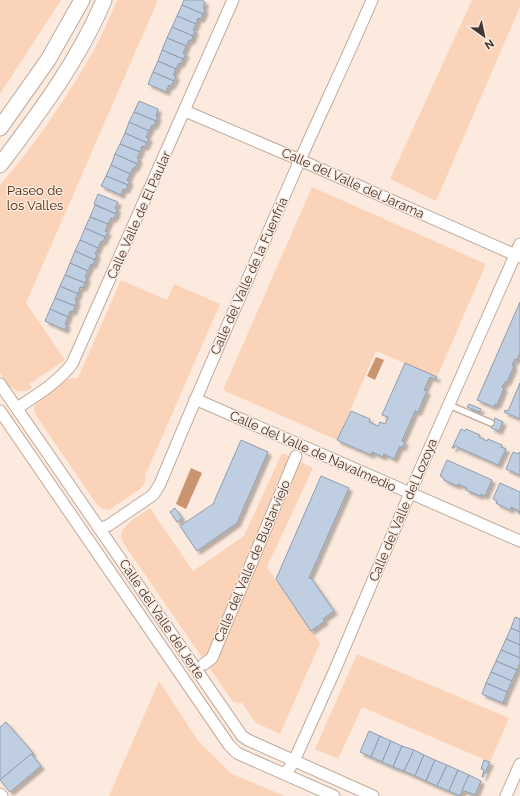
<svg xmlns="http://www.w3.org/2000/svg" width="520" height="796" font-family="Raleway,sans-serif">
<defs>
<filter id="shadow"><feDropShadow dx="3.5" dy="3.5" stdDeviation="1" flood-color="#0004"/></filter>
</defs>
<rect width="100%" height="100%" fill="#fceade"/>
<!-- green -->
<g fill="#fbd3b9">
<path d="M0 0H61L0 94Z"/>
<path d="M117 0H158L26 303 65 360 29 384 32 388C16 398 8 385 0 373V185C36 144 67 97 94 50 103 34 110 16 117 0Z"/>
<path d="M472 0H520V7L436 201 390 179Z"/>
<path d="M312 187 486 264 437 377 376 351 337 440 223 390Z"/>
<path d="M121 280 167 300 174 284 220 304 145 476C147 481 143 485 140 489L109 510 103 509 98 506 35 414 34 408 37 401 68 379 78 378Z"/>
<path d="M282 453 313 468 267 567 320 643 280 734 256 723 242 703 233 702 128 550C126 546 121 541 121 536 120 526 143 513 150 508L193 571 244 536Z"/>
<path d="M357 654 509 718 490 762 362 707 338 759 315 749Z"/>
<path d="M159 681 199 742 232 774 285 796H109Z"/>
</g>
<!-- water -->
<g fill="#ca946f">
<path d="M376 357 384 360 375 380 367 376Z"/>
<path d="M191 468 202 473 186 509 176 504Z"/>
</g>
<!-- building -->
<g fill="#bfcee1" stroke="#8f9db0" filter="url(#shadow)">
<path d="M184 0H202L205 2 203 8 205 9 203 14 182 5Z"/>
<path d="M182 5 203 14 201 19 198 18 196 24 177 16Z"/>
<path d="M177 16 196 24 193 30 195 31 193 36 172 27Z"/>
<path d="M172 27 193 36 191 41 189 40 186 46 167 38Z"/>
<path d="M167 38 186 46 183 53 186 54 183 59 162 50Z"/>
<path d="M162 50 183 59 181 64 179 63 176 69 158 61Z"/>
<path d="M158 61 176 69 173 75 176 76 174 81 153 72Z"/>
<path d="M153 72 174 81 171 86 169 85 166 92 148 84Z"/>
<path d="M139 101 158 109 156 116 158 117 156 121 134 112Z"/>
<path d="M134 112 156 121 154 126 152 125 149 131 129 122Z"/>
<path d="M129 122 149 131 146 137 149 138 147 143 125 133Z"/>
<path d="M125 133 147 143 145 147 142 146 140 152 120 144Z"/>
<path d="M120 144 140 152 137 158 139 159 137 164 115 154Z"/>
<path d="M115 154 137 164 135 168H133L130 174 111 165Z"/>
<path d="M111 165 130 174 127 180 130 181 128 185 106 176Z"/>
<path d="M106 176 128 185 126 190 123 189 121 195 101 186Z"/>
<path d="M98 194 118 202 115 208 117 209 116 214 94 204Z"/>
<path d="M95 205 116 214 113 219 111 218 108 224 90 217Z"/>
<path d="M90 217 108 224 105 231 108 232 105 237 85 228Z"/>
<path d="M85 228 105 237 103 242 101 241 98 248 80 240Z"/>
<path d="M80 240 98 248 95 254 97 255 95 260 75 251Z"/>
<path d="M75 251 95 260 93 265 91 264 88 271 70 263Z"/>
<path d="M70 263 88 271 85 277 87 278 85 283 65 275Z"/>
<path d="M65 275 85 283 83 288 80 287 78 294 60 286Z"/>
<path d="M60 286 78 294 75 300 77 301 75 306 55 298Z"/>
<path d="M55 298 75 306 73 312 70 311 68 317 50 309Z"/>
<path d="M520 302V352L517 360 515 359 512 365 514 366 507 382H505L502 387 504 388 497 405 495 404 494 407 477 400Z"/>
<path d="M50 309 68 317 65 324 67 325 65 330 45 321Z"/>
<path d="M405 363 437 377 436 379 430 377 424 390 427 391 418 412 415 411 402 441 405 442 402 448 400 446 394 459 384 454 383 457 372 452 371 455 337 440 351 411 370 419 369 422 378 426 380 422 385 424 388 417 382 415Z"/>
<path d="M520 383V419L504 412 505 410 508 411Z"/>
<path d="M469 404 481 409 479 412 467 407Z"/>
<path d="M495 418 503 422 499 431 491 428Z"/>
<path d="M461 429 465 431 466 429 480 435 479 437 487 441 488 439 502 445 501 447 506 449 498 465 455 446 454 448H452Z"/>
<path d="M241 440 268 452 237 523 197 551 180 526 213 504Z"/>
<path d="M513 452 518 454 519 452 520 453V475L506 469Z"/>
<path d="M447 460 492 480 485 496 481 494 480 496 466 490 467 488 458 484 457 486 444 480V478L440 476Z"/>
<path d="M321 476 349 488 309 578H311L334 611 323 619 325 621 311 631 276 579Z"/>
<path d="M500 483 520 492V514L519 513V511L511 507 510 510 496 503 497 501 493 499Z"/>
<path d="M175 508 182 518 177 522 170 512Z"/>
<path d="M515 617 520 619V632L511 628Z"/>
<path d="M511 628 520 632V645L506 639Z"/>
<path d="M506 639 520 645V658L501 650Z"/>
<path d="M501 650 520 658V663L517 670 496 661Z"/>
<path d="M496 661 517 670 512 681 491 672Z"/>
<path d="M491 672 512 681 507 692 486 683Z"/>
<path d="M486 683 507 692 503 703 482 694Z"/>
<path d="M6 722 33 753 0 780V727Z"/>
<path d="M369 731 380 736 371 757 360 752Z"/>
<path d="M380 736 391 741 382 762 371 757Z"/>
<path d="M391 741 402 746 393 767 382 762Z"/>
<path d="M402 746 414 750 404 771 393 767Z"/>
<path d="M414 750 424 755 415 776 404 771Z"/>
<path d="M31 754 41 766 10 792 0 780Z"/>
<path d="M424 755 435 760 426 781 415 776Z"/>
<path d="M435 760 447 765 437 786 426 781Z"/>
<path d="M484 760 490 762 483 777H482L484 770 481 769Z"/>
<path d="M447 765 458 770 449 791 437 786Z"/>
<path d="M458 770 469 775 460 796 449 791Z"/>
<path d="M469 775 481 781 475 795 462 790Z"/>
</g>
<g fill="none" stroke-linecap="round" stroke-linejoin="round">
<defs>
<path id="lane" d="M449 405 491 423"/>
<g id="street">
<path d="M185 111 300 160 520 257"/>
<path d="M0 384 242 736 248 740 373 796"/>
<path d="M195 399 520 541"/>
<path d="M17 408C37 395 57 383 72 364L233 0"/>
<path d="M0 411 229 745 237 753 248 758 334 796"/>
<path d="M100 529 109 525 153 495 160 484C205 375 253 267 300 160 324 106 349 54 372 0"/>
<path d="M204 664 212 658 296 456"/>
<path d="M284 773 289 769 294 761 334 672 419 472 520 244"/>
<path d="M0 794 2 796"/>
<path d="M506 796 520 764"/>
</g>
<g id="secondary">
<path d="M0 128 48 60 82 0"/>
<path d="M0 165C39 113 79 60 104 0"/>
</g>
</defs>
<!-- lane casing -->
<use href="#lane" stroke="#bfab9d" stroke-width="8"/>
<!-- street casing -->
<use href="#street" stroke="#bfab9d" stroke-width="13"/>
<!-- secondary casing -->
<use href="#secondary" stroke="#bfab9d" stroke-width="17"/>
<!-- lane -->
<use href="#lane" stroke="#fff" stroke-width="5.5"/>
<!-- street -->
<use href="#street" stroke="#fff" stroke-width="11"/>
<!-- secondary -->
<use href="#secondary" stroke="#fff" stroke-width="15"/>
</g>
<g text-anchor="middle" dominant-baseline="central" stroke-width="3" stroke-linejoin="round" paint-order="stroke">
<!-- street labels -->
<g font-size="13" fill="#403732" stroke="#fceade">
<text transform="translate(353 183) rotate(24)">Calle del Valle del Jarama</text>
<text transform="translate(139 215) rotate(-66)">Calle Valle de El Paular</text>
<text transform="translate(249 276) rotate(-66)">Calle del Valle de la Fuenfría</text>
<text transform="translate(313 451) rotate(24)">Calle del Valle de Navalmedio</text>
<text transform="translate(403 510) rotate(-67)">Calle del Valle del Lozoya</text>
<text transform="translate(252 561) rotate(-67)">Calle del Valle de Bustarviejo</text>
<text transform="translate(162 619) rotate(56)">Calle del Valle del Jerte</text>
</g>
<!-- park labels -->
<g font-size="13" fill="#4e2a0d" stroke="#fceade">
<text x="35" y="190">Paseo de<tspan x="35" dy="15">los Valles</tspan></text>
</g>
</g>
<!-- north arrow -->
<g transform="translate(484 36) rotate(147)" stroke="#fceade" stroke-width="3" paint-order="stroke">
<path d="M0-3L7 15L0 10L-7 15Z" fill="#403732"/>
<text y="-6" font-size="11" font-weight="bold" text-anchor="middle" fill="#403732">N</text>
</g>
</svg>
